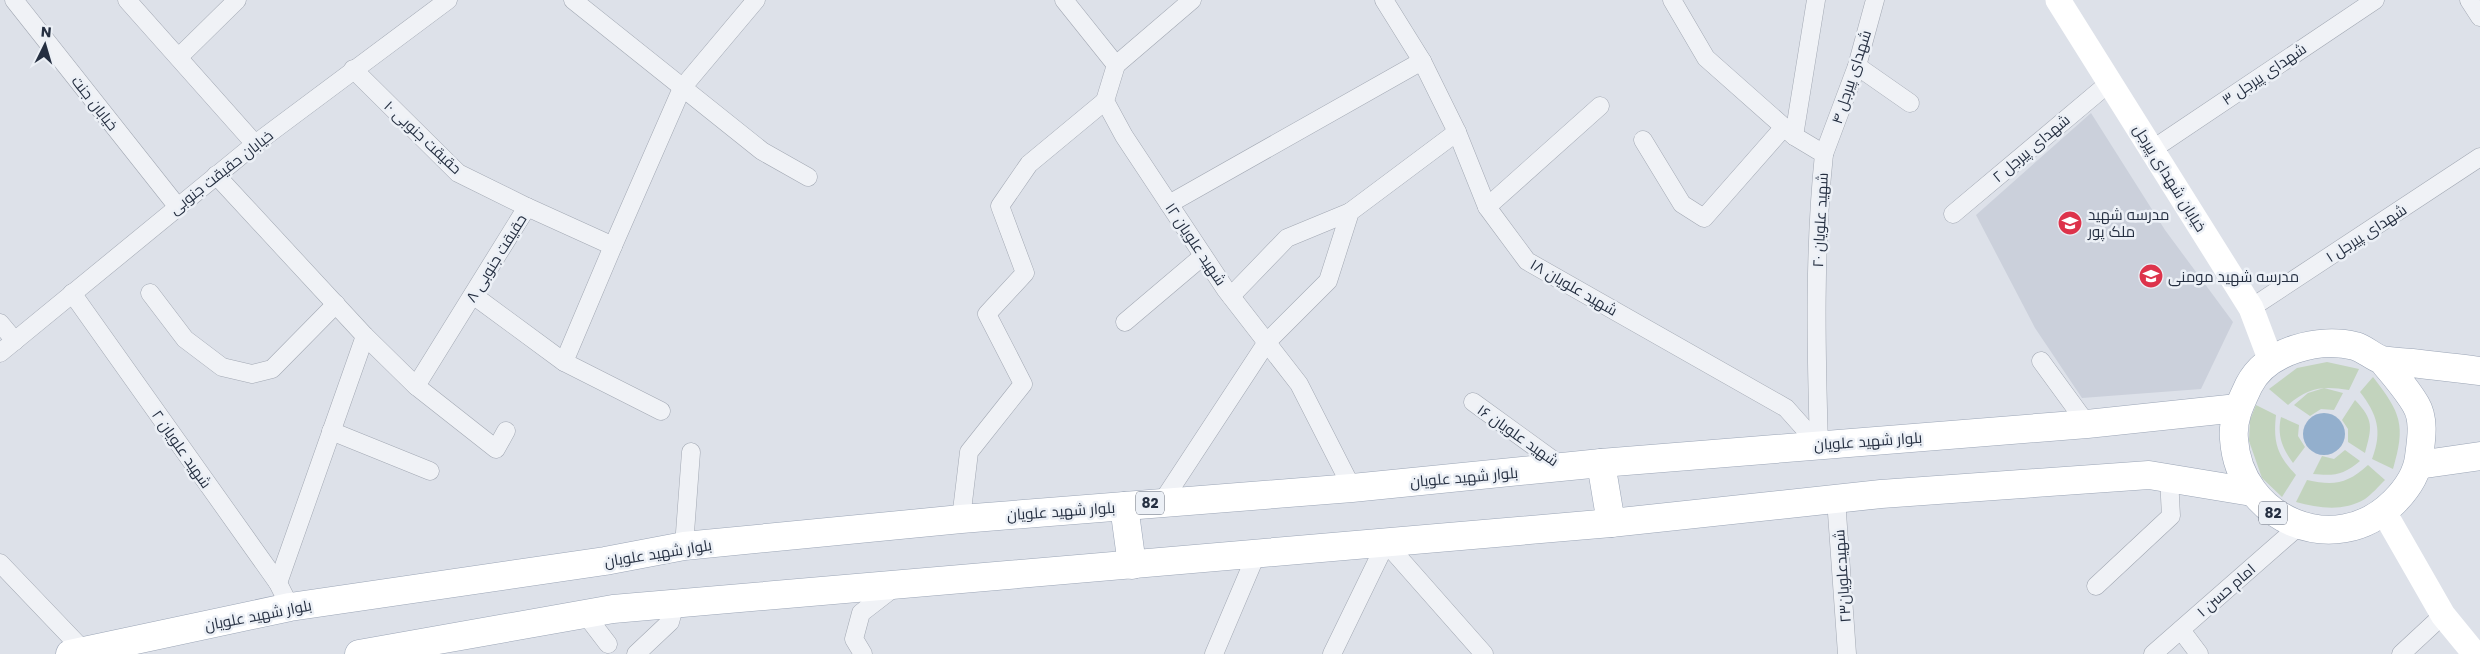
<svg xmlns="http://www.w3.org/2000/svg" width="2480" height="654" font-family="Poppins,Cairo,sans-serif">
<rect width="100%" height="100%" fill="#dde1e9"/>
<!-- built -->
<path fill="#cbd0db" d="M2091 113 2165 230 2233 322 2201 389 2082 398 2035 328 1976 215Z"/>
<!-- green -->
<g fill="#c2d3bd">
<path d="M2327 362 2359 369 2349 390C2323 386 2309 387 2288 405L2269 389 2297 368Z"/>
<path d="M2373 377C2401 413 2406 425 2393 469L2372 459C2383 431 2377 414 2360 392Z"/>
<path d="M2324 388 2343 393 2334 410 2321 409 2310 416 2294 405 2308 393Z"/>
<path d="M2355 400C2374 420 2372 427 2365 453L2348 442V429L2342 420Z"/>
<path d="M2256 405 2276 415C2273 443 2277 455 2296 475L2282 497 2262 478 2249 441 2250 420Z"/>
<path d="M2281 417 2299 425 2298 436 2305 447 2293 463C2282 448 2277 435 2281 417Z"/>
<path d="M2345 450 2360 461C2343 475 2335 476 2313 474L2322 456 2334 459Z"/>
<path d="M2368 465 2385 480C2379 486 2372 494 2365 499 2343 512 2319 508 2296 502L2307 480C2334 486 2347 484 2368 465Z"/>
</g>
<!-- water -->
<circle fill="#93afcd" cx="2324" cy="434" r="21"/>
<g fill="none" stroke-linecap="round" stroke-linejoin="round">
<defs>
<g id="street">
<path d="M14 0 177 206"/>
<path d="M127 0 255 144"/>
<path d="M573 0 762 151 808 177"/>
<path d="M1064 0 1116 65 1105 101 1124 136 1226 290 1299 384 1352 488"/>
<path d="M1384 0 1422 61 1457 132 1487 207 1527 261 1786 408 1819 445"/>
<path d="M1672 0 1706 58 1794 136 1824 154C1814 251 1816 347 1819 445"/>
<path d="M2469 0 2480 17"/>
<path d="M180 56 237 0"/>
<path d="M1116 65 1192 0"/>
<path d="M1857 66 1910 103"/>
<path d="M353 69 458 173 527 207"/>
<path d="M1794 136 1816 0"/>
<path d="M1643 140 1682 204 1704 218 1784 127"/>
<path d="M2153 149 2375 0"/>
<path d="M1824 154 1857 66 1875 0"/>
<path d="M216 175 365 336 416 386 527 207 613 246 682 88 756 0"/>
<path d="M1169 204 1422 61"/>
<path d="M1487 207 1600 106"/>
<path d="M1953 214 2109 83"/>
<path d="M613 246 564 362 661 411"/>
<path d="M72 293 278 583 290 607"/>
<path d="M150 293 185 339 222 367 252 374 272 369 336 304"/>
<path d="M473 295 564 362"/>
<path d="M1231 296 1287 238 1350 212"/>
<path d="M2251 308 2480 157"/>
<path d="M1125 322 1203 256"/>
<path d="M0 323 15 341"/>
<path d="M0 353 255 144 448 0"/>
<path d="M2041 361 2087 424"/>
<path d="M416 386 496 449 506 431"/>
<path d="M1473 402 1564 468"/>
<path d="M331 431 430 471"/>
<path d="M1836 499 1847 654"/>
<path d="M1162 502 1267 342 1328 281 1350 212 1457 132"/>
<path d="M961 519 969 452 1023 384 987 314 1025 273 1000 206 1029 164 1105 101"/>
<path d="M684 546 691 452"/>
<path d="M0 563 85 652"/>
<path d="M278 583 365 336"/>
<path d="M2096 586 2171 516 2169 478"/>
<path d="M585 614 608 644"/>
<path d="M2181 630 2199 654"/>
<path d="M636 654 670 622 675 604"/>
<path d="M863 654 854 639 861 613 896 586"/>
<path d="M1214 654 1256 555"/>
<path d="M1332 654 1386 543 1484 654"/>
<path d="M2153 654 2299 526"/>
<path d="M2401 654 2443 615"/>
</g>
<g id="primary">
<path d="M2382 360C2393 374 2407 389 2416 405 2425 420 2421 441 2419 457 2417 474 2406 490 2394 502 2335 561 2239 519 2234 439 2232 419 2241 402 2249 385 2267 350 2320 337 2355 346 2365 349 2373 357 2382 360 2392 362 2403 362 2412 363 2435 366 2457 368 2480 371"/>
<path d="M1601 463 1611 523"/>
<path d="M2418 465 2480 456"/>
<path d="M1124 506 1132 565"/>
<path d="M70 654 290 607 605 561 684 546 961 519 1352 488 1601 463 2087 424 2238 408"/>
<path d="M359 654 613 609 1611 523 1881 494 2149 475 2252 492"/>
</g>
</defs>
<!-- street casing -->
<use href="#street" stroke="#a2a8b3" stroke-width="19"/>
<!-- primary casing -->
<use href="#primary" stroke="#9ba5b6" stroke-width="29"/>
<!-- street -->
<use href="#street" stroke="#f0f2f6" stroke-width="18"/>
<!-- secondary -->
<g stroke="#fff" stroke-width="25">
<path d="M2058 0 2251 308 2271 361"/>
<path d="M2384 512 2443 615 2475 654"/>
</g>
<!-- primary -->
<use href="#primary" stroke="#fff" stroke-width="28"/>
</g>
<!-- icons -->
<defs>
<symbol id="school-disc" viewBox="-11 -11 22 22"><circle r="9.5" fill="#dd334b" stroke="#ecf0f6"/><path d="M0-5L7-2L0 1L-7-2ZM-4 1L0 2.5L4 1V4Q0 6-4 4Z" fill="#fff"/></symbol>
</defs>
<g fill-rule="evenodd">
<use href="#school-disc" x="2056" y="209" width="28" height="28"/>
<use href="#school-disc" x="2137" y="262" width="28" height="28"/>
</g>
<g text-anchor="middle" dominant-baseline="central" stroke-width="5" stroke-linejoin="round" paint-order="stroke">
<!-- shield labels -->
<g fill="#ecf0f6" stroke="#616977" stroke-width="1">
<rect x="1136" y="491.5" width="28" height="23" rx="4"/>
<rect x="2259" y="501.5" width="28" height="23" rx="4"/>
</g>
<g font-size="14" font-weight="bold" fill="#252f41">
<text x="1150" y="503">82</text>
<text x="2273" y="513">82</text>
</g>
<!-- street labels -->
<g font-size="15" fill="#252f41" stroke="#ecf0f6">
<text transform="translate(2264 74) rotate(-34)">شهدای پیرجل ۳</text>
<text transform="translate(1851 77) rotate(-72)">شهدای پیرجل ۴</text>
<text transform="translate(95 103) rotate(52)">خیابان جنت</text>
<text transform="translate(423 137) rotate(43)">حقیقت جنوبی ۱۰</text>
<text transform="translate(2031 148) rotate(-40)">شهدای پیرجل ۲</text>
<text transform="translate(221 172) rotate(-38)">خیابان حقیقت جنوبی</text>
<text transform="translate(2170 178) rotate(58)">خیابان شهدای پیرجل</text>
<text transform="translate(1820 220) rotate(-87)">شهید علویان ۲۰</text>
<text transform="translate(2366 233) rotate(-33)">شهدای ‍‍‍‍‍‍پیرجل ۱</text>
<text transform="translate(1196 244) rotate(56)">شهید علویان ۱۲</text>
<text transform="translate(496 258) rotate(-58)">حقیقت جنوبی ۸</text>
<text transform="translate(1574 287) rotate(30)">شهید علویان ۱۸</text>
<text transform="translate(1518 435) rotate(35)">شهید علویان ۱۶</text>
<text transform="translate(1868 441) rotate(-4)">بلوار شهید علویان</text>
<text transform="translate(182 449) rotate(55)">شهید علویان ۲</text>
<text transform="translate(1464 477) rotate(-5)">بلوار شهید علویان</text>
<text transform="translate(1061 511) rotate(-4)">بلوار شهید علویان</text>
<text transform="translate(658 553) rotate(-9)">بلوار شهید علویان</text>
<text transform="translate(1842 576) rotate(-94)">شهیدعلویان۲۳</text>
<text transform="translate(2226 590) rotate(-41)">امام حسن ۱</text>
<text transform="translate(258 615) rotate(-11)">بلوار شهید علویان</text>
</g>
<!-- poi labels -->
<g font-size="15" fill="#252f41" stroke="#ecf0f6" text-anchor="start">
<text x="2088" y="214">مدرسه شهید<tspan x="2088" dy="17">ملک پور</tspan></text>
<text x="2168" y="276">مدرسه شهید مومنی</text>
</g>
</g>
<!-- north arrow -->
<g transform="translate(45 45) rotate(5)" stroke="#ecf0f6" stroke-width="4" paint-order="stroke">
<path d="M0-4L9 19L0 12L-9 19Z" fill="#252f41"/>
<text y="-8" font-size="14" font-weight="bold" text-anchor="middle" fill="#252f41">N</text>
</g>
</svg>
